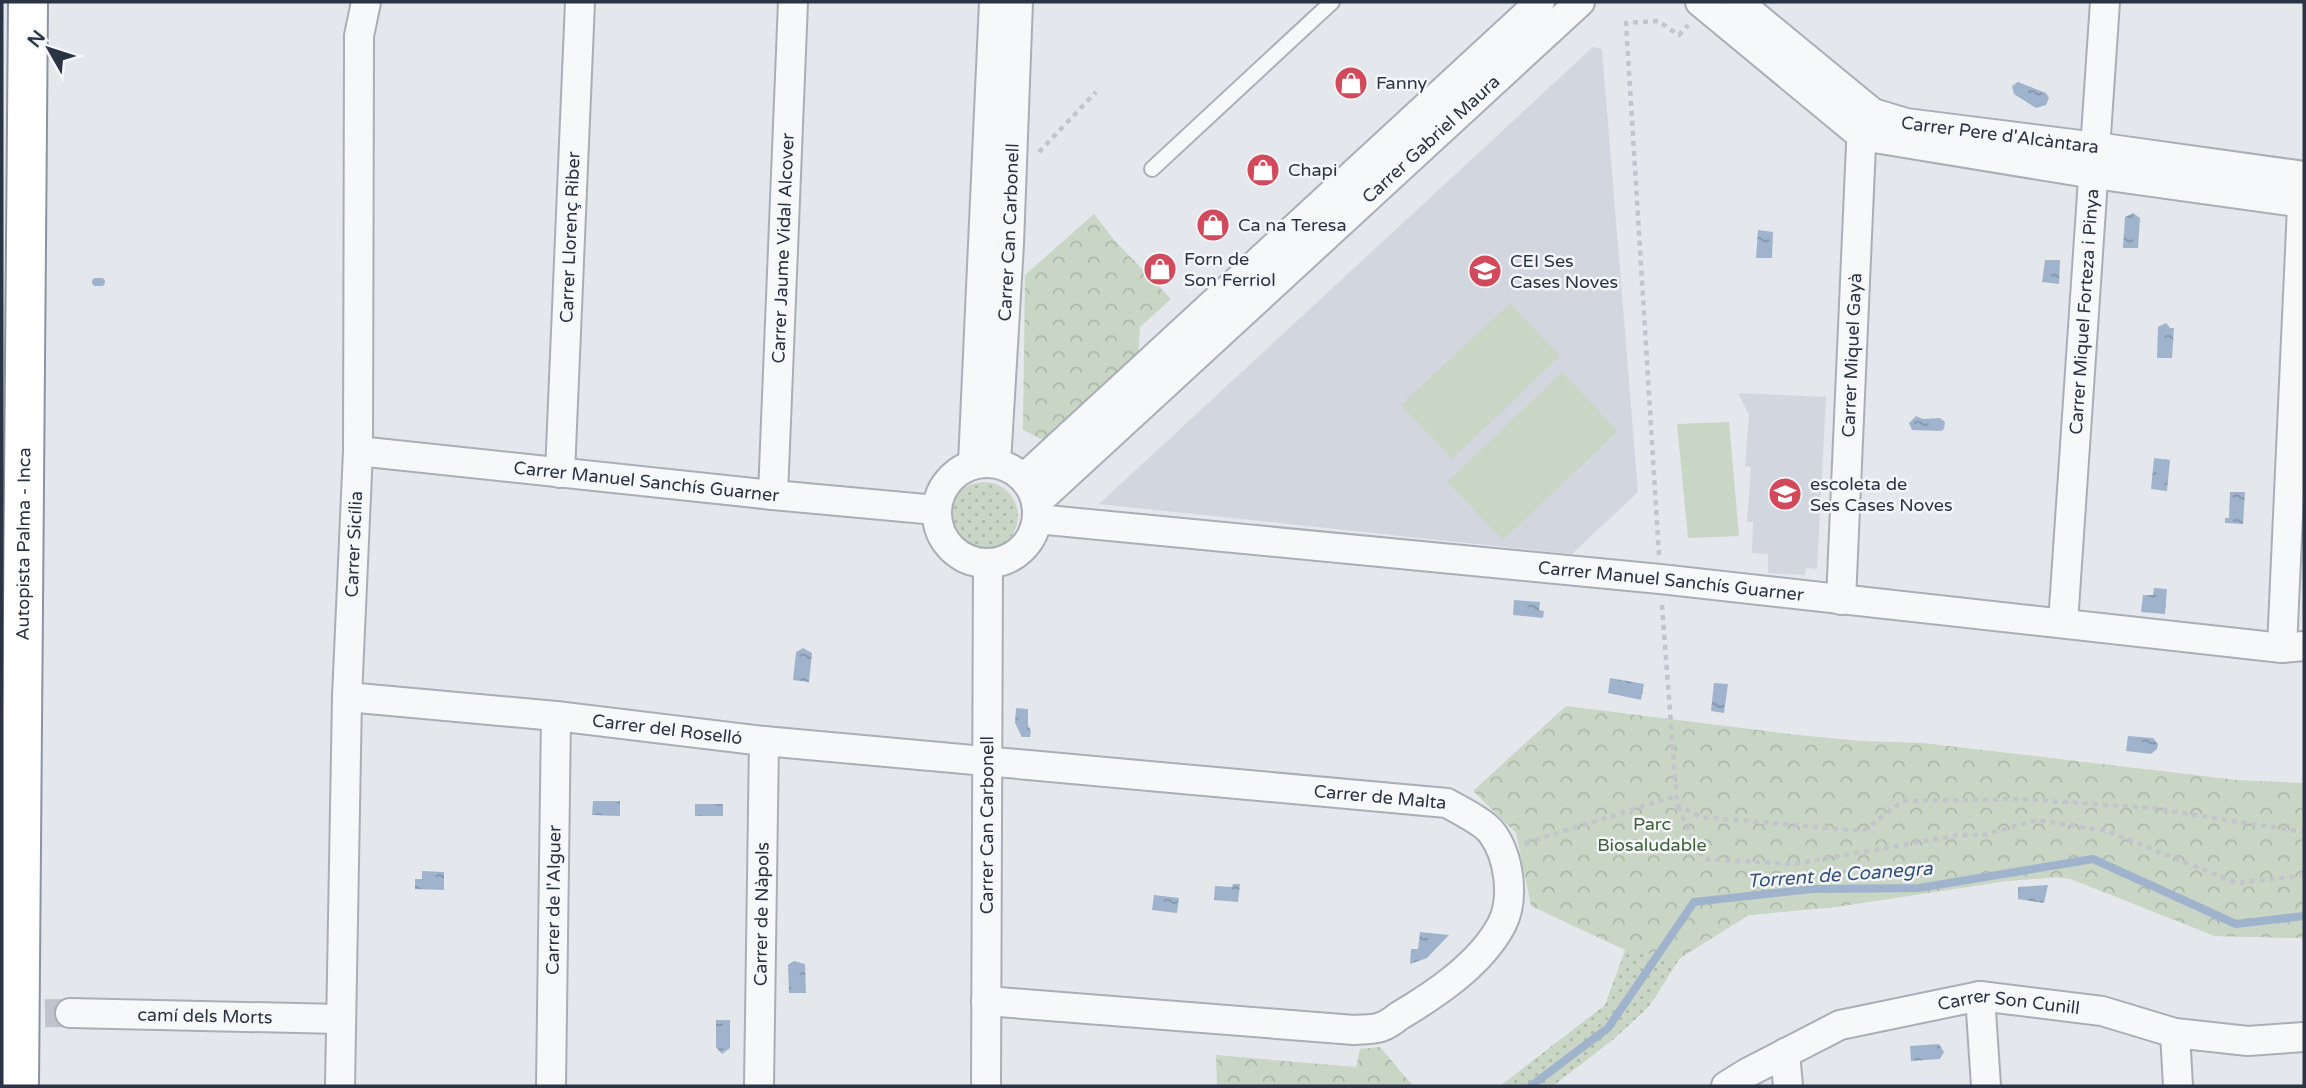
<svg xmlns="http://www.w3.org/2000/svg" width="2306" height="1088" font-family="'Varela Round',sans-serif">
<defs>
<pattern id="grass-dots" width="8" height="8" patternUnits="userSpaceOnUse" patternTransform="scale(1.75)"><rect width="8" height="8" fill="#c9d6c5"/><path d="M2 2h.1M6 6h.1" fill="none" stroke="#adb8ab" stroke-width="1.8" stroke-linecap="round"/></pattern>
<pattern id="forest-crowns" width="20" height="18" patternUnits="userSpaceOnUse" patternTransform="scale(1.75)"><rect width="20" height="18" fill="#c9d6c5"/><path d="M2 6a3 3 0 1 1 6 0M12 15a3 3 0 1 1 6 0" fill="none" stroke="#adb8ab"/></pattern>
<pattern id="water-ripples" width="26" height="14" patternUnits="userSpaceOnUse" patternTransform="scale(1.75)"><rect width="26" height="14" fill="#9fb4cc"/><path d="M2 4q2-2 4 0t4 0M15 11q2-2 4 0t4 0" fill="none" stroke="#8293a7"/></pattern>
</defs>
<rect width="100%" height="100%" fill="#e4e7ec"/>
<!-- built -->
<g fill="#d2d6de">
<path d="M1593 47 1602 49 1638 492 1572 554 1099 504Z"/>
<path d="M1738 393 1826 397 1817 569 1806 568 1805 575 1768 573V554L1752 553 1753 522H1747L1751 467 1745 466 1749 415Z"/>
</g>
<!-- grass -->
<g fill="url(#grass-dots)">
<circle cx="984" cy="516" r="34"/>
<path d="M1962 844 2304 938 2215 936 2071 879 2057 877 2006 881 1835 907 1748 915 1680 958 1650 1005 1640 1015 1615 1038 1553 1086H1500L1605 1005 1642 904Z"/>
</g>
<!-- forest -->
<g fill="url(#forest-crowns)">
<path d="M1094 214 1115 241 1171 299 1140 327 1138 358 1049 443 1023 430 1025 275Z"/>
<path d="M1566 706 1798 735 1861 741 1924 743 2237 780 2304 783V938L2215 936 2071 879 2057 877 2006 881 1835 907 1749 915 1680 958 1625 950 1531 906 1516 833 1473 791Z"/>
<path d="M1380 1047 1413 1086H1217L1216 1055 1356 1067 1360 1049Z"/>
</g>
<!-- garden -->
<g fill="#c9d6c5">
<path d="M1510 303 1560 356 1452 459 1401 405Z"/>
<path d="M1562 372 1618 431 1503 540 1447 482Z"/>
<path d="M1729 422 1739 536 1688 538 1677 424Z"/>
</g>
<!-- water -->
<g fill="url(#water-ripples)">
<path d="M2018 82 2046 93 2049 98 2046 105 2036 108 2014 94 2012 86Z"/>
<path d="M2133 213 2140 218 2138 248H2123L2125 217Z"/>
<path d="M1758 230 1773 232 1772 258H1756Z"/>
<path d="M2045 260H2060L2059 284 2042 282Z"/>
<path d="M2166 323 2170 328H2174L2172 358H2157L2158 327Z"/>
<path d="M1916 416 1923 419 1940 418 1945 422 1944 429 1941 431 1912 430 1909 423Z"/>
<path d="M2154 458 2170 460 2167 491 2151 489Z"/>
<path d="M2230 492H2245L2243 524 2225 523V518H2229Z"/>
<path d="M2154 588 2167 589 2165 614 2141 612 2143 595H2153Z"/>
<path d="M1514 600 1540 602 1539 610 1544 611 1543 618 1513 615Z"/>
<path d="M803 648 812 653 809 682 793 680 796 652Z"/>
<path d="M1610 678 1644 684 1641 700 1608 693Z"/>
<path d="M1714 683 1728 684 1724 713 1711 711Z"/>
<path d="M1016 708 1028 709V726L1031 730 1030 737H1022L1015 723Z"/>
<path d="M2128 736 2153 738 2158 744 2157 749 2151 754 2126 751Z"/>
<path d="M593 801H620V816L592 815Z"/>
<rect x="695" y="804" width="28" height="12"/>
<path d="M422 871 444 872V890L415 889V879H422Z"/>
<path d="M1233 884H1240L1238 902 1214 900 1215 886 1232 887Z"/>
<path d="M2048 885 2044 903 2018 899V887Z"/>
<path d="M1154 895 1179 898 1177 913 1152 910Z"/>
<path d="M1420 932 1449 935 1427 958 1410 964 1411 949H1418Z"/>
<path d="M794 961 805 964 806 993H789L788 965Z"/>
<path d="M716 1020H730V1048L722 1054 716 1047Z"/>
<path d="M1939 1044 1944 1052 1940 1059 1911 1061 1910 1046Z"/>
</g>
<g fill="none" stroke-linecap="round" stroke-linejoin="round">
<!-- stream -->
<g stroke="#9fb4cc" stroke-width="8">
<path d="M96 282H101"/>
<path d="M1531 1086 1608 1028 1694 902 1812 889 1919 888 2093 859 2236 924 2304 916"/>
</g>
<!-- street-tunnel -->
<path stroke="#bfc3cb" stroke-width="28" stroke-dasharray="28 14" stroke-linecap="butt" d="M3 1014 70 1013"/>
<defs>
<path id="lane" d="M1152 169 1332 2"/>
<g id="street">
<path d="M1700 2 1862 136 2094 174 2304 203"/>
<path id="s1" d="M1738 2 1873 113 1906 123 2096 147 2304 176"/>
<path id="s2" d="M358 451 773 495 936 510"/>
<circle cx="987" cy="513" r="50"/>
<path id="s3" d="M996 463 1009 244 1018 2"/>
<path d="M973 464 994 2"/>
<path id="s4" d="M560 473 580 2"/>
<path d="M1024 478 1540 2"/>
<path id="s5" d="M773 495 793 2"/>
<path id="s6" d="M1036 503 1580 2"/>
<path id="s7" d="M1037 519 1660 579 2282 648 2304 646"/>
<path id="s8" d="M1841 600 1861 145 1862 136 1870 119"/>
<path id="s9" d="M2063 623 2105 2"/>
<path d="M2282 648 2303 185"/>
<path id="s10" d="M347 697 556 716 764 741 1447 803C1459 810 1484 822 1492 833 1509 856 1515 898 1502 924 1481 964 1436 994 1399 1016 1394 1020 1387 1025 1381 1027 1373 1030 1362 1029 1354 1030L986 1001"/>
<path d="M1980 996 1986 1086"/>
<path id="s11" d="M70 1013 340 1019"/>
<path d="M2175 1033 2178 1086"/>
<path d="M1785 1053 1788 1086"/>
<path id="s12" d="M340 1086 347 697 358 451 359 36 366 2"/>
<path id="s13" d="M551 1086 556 716"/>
<path id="s14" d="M759 1086 764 741"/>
<path id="s15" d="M986 1086 988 564"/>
<path id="s16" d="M1726 1086 1747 1073 1840 1025 1980 996 2102 1011 2175 1033 2248 1041 2304 1037"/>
</g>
<g id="highway">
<path id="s17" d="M19 1086 28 2"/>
</g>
</defs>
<!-- lane casing -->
<use href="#lane" stroke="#a9aeb7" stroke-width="18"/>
<!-- street casing -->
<use href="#street" stroke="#a9aeb7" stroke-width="32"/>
<!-- highway casing -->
<use href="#highway" stroke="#8b94a3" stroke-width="42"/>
<!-- path -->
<g stroke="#c2c5cb" stroke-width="4.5" stroke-dasharray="5 5" stroke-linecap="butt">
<path d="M1039 152 1096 92"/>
<path d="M1659 555 1626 23 1658 21 1679 35 1688 25"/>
<path d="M1662 605 1677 805 1701 817 1863 831 1903 801 2022 799 2151 808 2304 832"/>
<path d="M1678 807 1703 859 1793 864 1960 835H1983L2037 820 2107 831 2237 883 2304 875"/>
<path d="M1525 843 1676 796"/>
</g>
<!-- lane -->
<use href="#lane" stroke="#f7f8fa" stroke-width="14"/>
<!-- street -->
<use href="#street" stroke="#f7f8fa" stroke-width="28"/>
<!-- highway -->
<use href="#highway" stroke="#fff" stroke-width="38"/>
</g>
<!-- icons -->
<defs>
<symbol id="shop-disc" viewBox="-11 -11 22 22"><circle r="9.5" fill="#d1495b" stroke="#f4f6f9"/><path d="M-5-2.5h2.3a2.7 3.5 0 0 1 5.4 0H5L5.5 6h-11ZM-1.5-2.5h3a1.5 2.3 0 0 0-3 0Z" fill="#fff"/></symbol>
<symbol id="school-disc" viewBox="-11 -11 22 22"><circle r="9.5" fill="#d1495b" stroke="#f4f6f9"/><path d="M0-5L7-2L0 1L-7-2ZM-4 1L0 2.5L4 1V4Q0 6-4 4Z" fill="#fff"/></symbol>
</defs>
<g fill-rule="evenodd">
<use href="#shop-disc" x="1332" y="64" width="38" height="38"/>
<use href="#shop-disc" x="1244" y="151" width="38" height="38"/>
<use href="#shop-disc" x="1194" y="206" width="38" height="38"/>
<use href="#shop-disc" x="1141" y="250" width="38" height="38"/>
<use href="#school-disc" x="1466" y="252" width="38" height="38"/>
<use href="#school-disc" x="1766" y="475" width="38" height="38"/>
</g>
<g text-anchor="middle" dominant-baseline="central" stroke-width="5" stroke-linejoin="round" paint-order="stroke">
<!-- poi labels -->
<g font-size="18" fill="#2b3445" stroke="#f4f6f9" text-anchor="start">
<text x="1376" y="83">Fanny</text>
<text x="1288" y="170">Chapi</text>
<text x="1238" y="225">Ca na Teresa</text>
<text x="1184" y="259">Forn de<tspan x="1184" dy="21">Son Ferriol</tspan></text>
<text x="1510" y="261">CEI Ses<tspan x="1510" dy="21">Cases Noves</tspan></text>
<text x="1810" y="484">escoleta de<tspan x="1810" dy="21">Ses Cases Noves</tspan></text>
</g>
<!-- street labels -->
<g font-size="18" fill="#2b3445" stroke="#f4f6f9">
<text stroke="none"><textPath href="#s1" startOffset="304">Carrer Pere d'Alcàntara</textPath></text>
<text stroke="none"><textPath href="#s6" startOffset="537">Carrer Gabriel Maura</textPath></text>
<text stroke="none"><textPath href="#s3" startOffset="231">Carrer Can Carbonell</textPath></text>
<text stroke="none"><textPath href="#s4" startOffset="236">Carrer Llorenç Riber</textPath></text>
<text stroke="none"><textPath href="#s5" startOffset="247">Carrer Jaume Vidal Alcover</textPath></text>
<text stroke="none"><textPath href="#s9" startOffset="312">Carrer Miquel Forteza i Pinya</textPath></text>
<text stroke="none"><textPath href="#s8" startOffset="245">Carrer Miquel Gayà</textPath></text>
<text stroke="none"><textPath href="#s2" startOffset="290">Carrer Manuel Sanchís Guarner</textPath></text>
<text stroke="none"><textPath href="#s17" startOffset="542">Autopista Palma - Inca</textPath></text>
<text stroke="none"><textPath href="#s12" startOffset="542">Carrer Sicília</textPath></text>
<text stroke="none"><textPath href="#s7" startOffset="637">Carrer Manuel Sanchís Guarner</textPath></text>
<text stroke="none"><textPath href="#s10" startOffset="322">Carrer del Roselló</textPath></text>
<text stroke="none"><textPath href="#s10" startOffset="1038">Carrer de Malta</textPath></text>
<text stroke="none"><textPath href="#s15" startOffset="261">Carrer Can Carbonell</textPath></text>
<text stroke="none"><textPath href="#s13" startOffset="186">Carrer de l'Alguer</textPath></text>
<text stroke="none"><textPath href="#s14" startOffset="172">Carrer de Nàpols</textPath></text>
<text stroke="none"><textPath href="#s16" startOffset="301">Carrer Son Cunill</textPath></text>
<text stroke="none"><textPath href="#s11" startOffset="135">camí dels Morts</textPath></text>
</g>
<!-- park labels -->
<g font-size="18" fill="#3f6138" stroke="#f4f6f9">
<text x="1652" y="824">Parc<tspan x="1652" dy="21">Biosaludable</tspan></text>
</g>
<!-- water labels -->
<g font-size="19" font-style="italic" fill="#34527a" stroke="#f4f6f9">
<text transform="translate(1840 875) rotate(-4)">Torrent de Coanegra</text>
</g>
</g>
<!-- border -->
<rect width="2306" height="1088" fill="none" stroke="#2b3445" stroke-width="7"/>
<!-- north arrow -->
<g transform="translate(49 49) rotate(309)" stroke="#f4f6f9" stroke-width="5" paint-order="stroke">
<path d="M0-5L12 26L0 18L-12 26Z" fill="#2b3445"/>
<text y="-10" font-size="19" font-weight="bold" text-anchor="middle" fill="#2b3445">N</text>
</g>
</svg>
